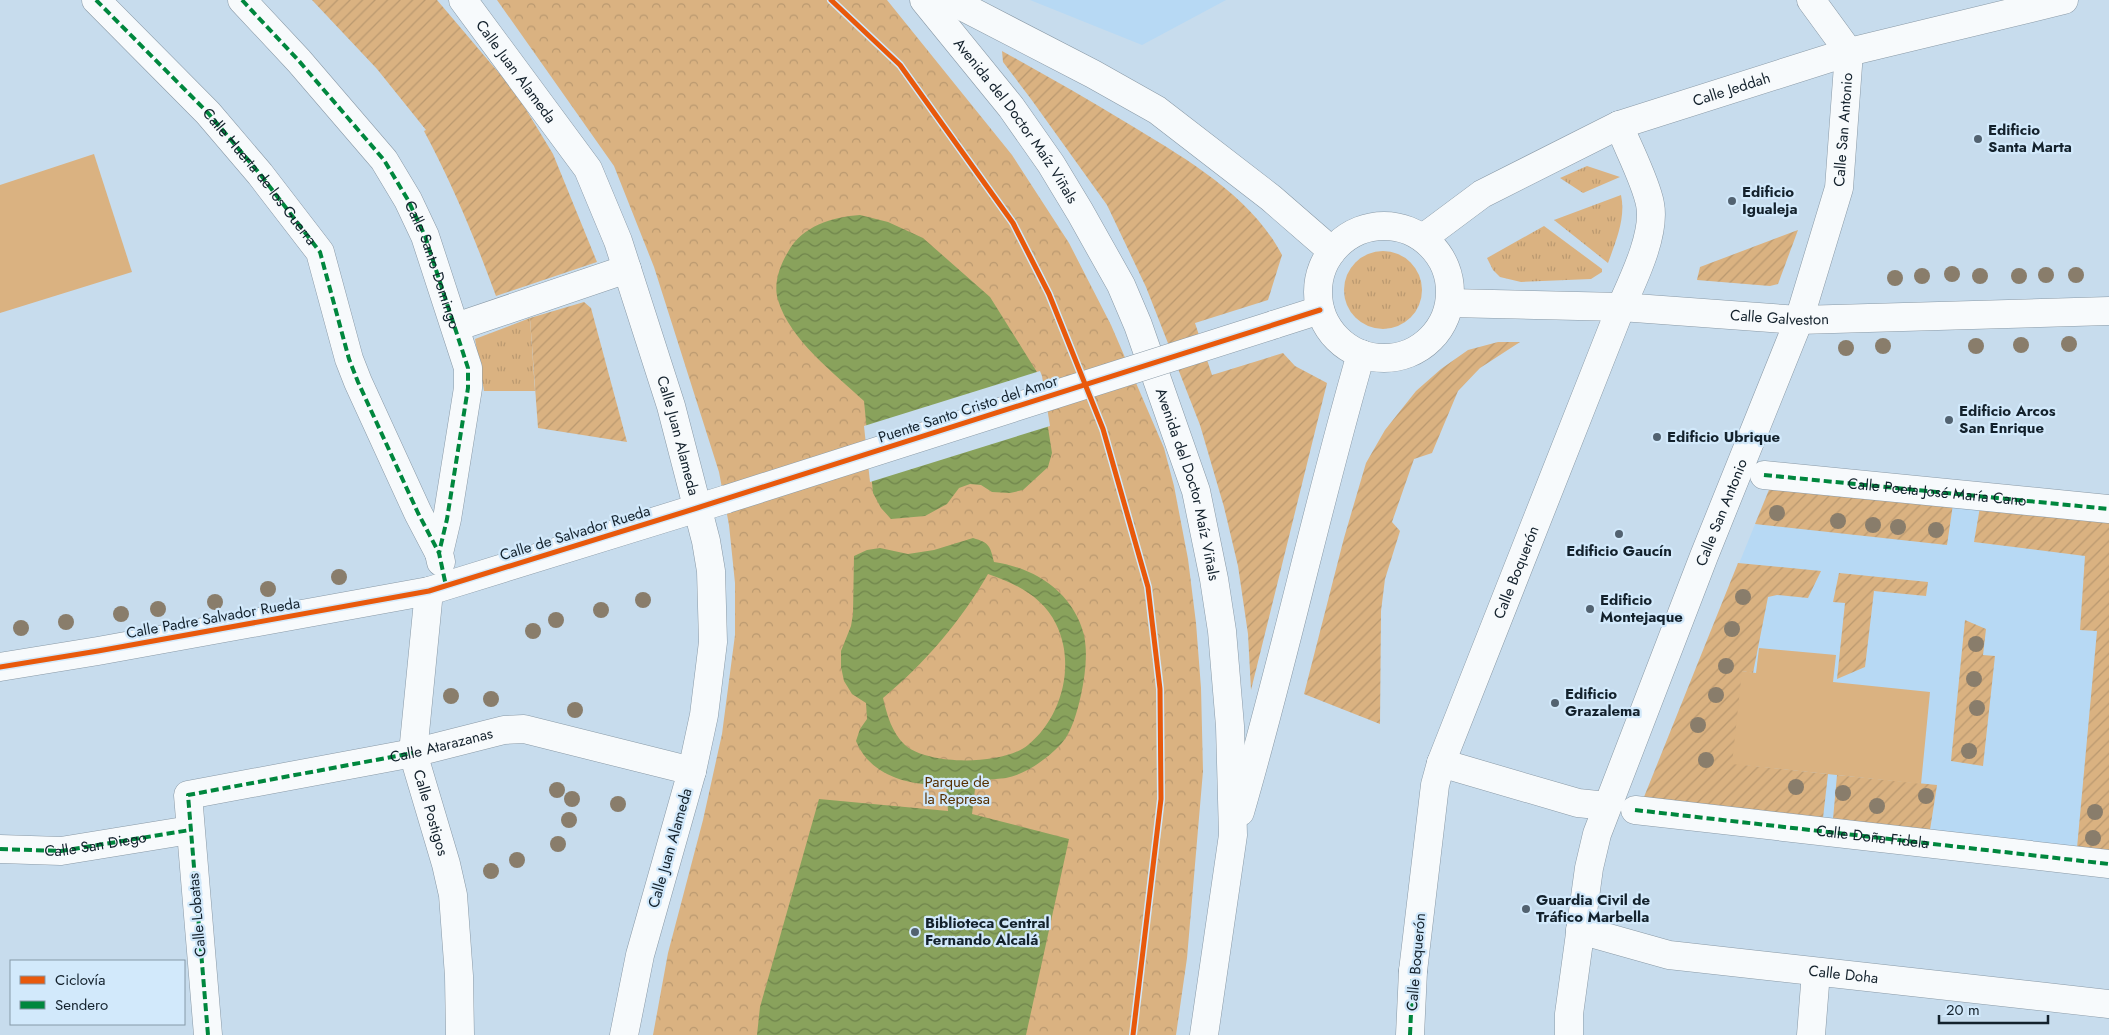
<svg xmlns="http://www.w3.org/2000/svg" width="2109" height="1035" font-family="Jost,sans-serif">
<defs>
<pattern id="grass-tufts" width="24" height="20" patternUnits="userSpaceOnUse" patternTransform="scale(1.25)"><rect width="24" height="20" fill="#dab281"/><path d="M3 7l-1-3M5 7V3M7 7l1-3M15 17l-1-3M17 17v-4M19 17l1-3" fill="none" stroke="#ba9970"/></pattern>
<pattern id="park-crowns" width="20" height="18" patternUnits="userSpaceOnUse" patternTransform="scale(1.25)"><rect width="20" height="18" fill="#dab281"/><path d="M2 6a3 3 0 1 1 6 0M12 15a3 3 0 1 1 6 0" fill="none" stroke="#ba9970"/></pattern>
<pattern id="garden-furrows" width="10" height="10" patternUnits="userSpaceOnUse" patternTransform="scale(1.25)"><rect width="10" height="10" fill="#dab281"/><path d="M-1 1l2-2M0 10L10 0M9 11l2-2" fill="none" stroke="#ba9970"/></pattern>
<pattern id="water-waves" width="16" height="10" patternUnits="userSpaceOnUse" patternTransform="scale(1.25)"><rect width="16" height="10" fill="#89a25c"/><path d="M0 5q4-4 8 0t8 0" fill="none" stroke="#6f844c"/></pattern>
</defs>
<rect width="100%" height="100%" fill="#c7dced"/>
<!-- built -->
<g fill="#b7d9f4">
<path d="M1030 0H1226L1142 45Z"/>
<path d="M1771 485 2109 521V852L1644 797Z"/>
</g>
<!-- grass -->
<g fill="url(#grass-tufts)">
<path d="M1587 166 1620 177 1583 193 1560 178Z"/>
<path d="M1621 195C1626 218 1616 241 1608 263L1554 220Z"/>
<path d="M1544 226 1602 269V272L1591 279 1521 282 1500 277 1493 270 1487 258Z"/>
<circle cx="1383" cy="290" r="39"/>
<path d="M530 318 535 391H484L475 339Z"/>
</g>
<!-- park -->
<path fill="url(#park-crowns)" d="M497 0H887L1012 155 1069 243 1111 325 1164 448 1174 486 1188 559 1196 623 1201 688 1203 771 1187 958 1176 1035H653L668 953 703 820 722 734 735 635V583L729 525 719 472 654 267 614 166Z"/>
<!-- garden -->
<g fill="url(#garden-furrows)">
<path d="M312 0H437L516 93 553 154 597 262 496 296C475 239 453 185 424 131L426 130 377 69Z"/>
<path d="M1002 51C1044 74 1086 98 1127 123 1183 157 1251 195 1282 255L1268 300 1195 323 1212 375 1283 353 1295 366 1327 383 1251 690 1248 634 1238 566 1224 507 1200 425 1146 287 1107 205 1031 99 1003 62Z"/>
<path d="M1798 230 1778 284 1770 286 1697 280 1700 267Z"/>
<path d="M584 302 591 308 627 442 538 428 530 318Z"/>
<path d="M1498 342H1520L1480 368 1458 391 1432 453 1414 459 1392 522 1400 531 1385 579 1381 611 1380 724 1304 694 1344 538 1366 463 1385 430 1416 391 1441 369 1468 350Z"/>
<path d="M1771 485 1953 504 1947 545 1755 524Z"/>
<path d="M1980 507 2109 521V852L2077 848 2097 631 2080 630 2085 556 1974 542Z"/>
<path d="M1738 563 1821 571 1808 598 1777 595 1768 597 1753 673 1742 671 1746 765 1828 774 1823 818 1644 797Z"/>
<path d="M1839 573 1928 582 1926 596 1874 591 1865 667 1837 679 1845 603 1833 602Z"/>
<path d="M1965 620 1986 629 1983 655 1995 656 1983 766 1951 761Z"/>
<path d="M1837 775 1937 785 1930 830 1833 819Z"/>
</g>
<!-- pitch -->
<g fill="#dab281">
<path d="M94 154 132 272 0 313V185Z"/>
<path d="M1759 648 1836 655 1833 682 1930 692 1921 784 1732 764 1742 671 1756 673Z"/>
</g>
<!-- water -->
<g fill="url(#water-waves)" fill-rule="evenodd">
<path d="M860 215 888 222 923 238 990 297 1040 377 1052 453 1048 467 1023 490 1010 493 992 492 981 485 970 484 959 488 947 504 925 516 891 519 881 508 873 493 864 401C834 373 790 340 778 300 773 284 780 265 788 252 802 226 832 217 860 215Z"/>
<path d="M973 538C990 543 990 546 994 562 1035 568 1073 592 1084 635 1088 654 1085 676 1081 695 1077 712 1072 732 1061 744 1047 759 1026 774 1006 778 996 779 986 780 976 781L972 814 1069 839 1026 1035H757L760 1007 819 799 948 811 946 784C911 787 870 776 856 741L860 729 867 719 866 703 852 694 844 681 841 667V651L851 626 853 614 854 556 867 550 880 548 908 554 934 550ZM988 574C1015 583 1043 597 1056 624 1076 664 1062 717 1028 745 1004 765 929 766 905 745 892 733 887 715 883 698 924 664 961 621 988 574Z"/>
</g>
<!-- pier -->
<path fill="#c7dced" d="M1040 371 1042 376 1050 426 870 482 864 426Z"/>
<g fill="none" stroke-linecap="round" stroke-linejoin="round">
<defs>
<g id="pedestrian">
<path id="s1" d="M96 0 208 113 260 174 320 252 349 359 358 382 418 513 439 553"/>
<path id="s2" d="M242 0 299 61 384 160 408 200 425 236 468 368V388L447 519 439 553 441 562"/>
<path d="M1764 475 2109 509"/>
<path d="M1635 810 2109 864"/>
<path id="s3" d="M0 849 61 851 190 830"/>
<path d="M1410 1035 1413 971"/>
</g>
<g id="minor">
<circle cx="1384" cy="292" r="66"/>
<path id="s4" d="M1423 238 1482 194 1619 125 1849 52 2064 0"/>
<path id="s5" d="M1450 303 1621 307 1799 320 2109 311"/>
<path d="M1273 325 1320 310"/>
<path d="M456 327 627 269"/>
<path id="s6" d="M429 591 413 753 446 864 453 895 459 976 460 1035"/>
<path d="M0 667 98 651 429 591 727 499"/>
<path d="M1441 763 1578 803 1607 806"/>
<path id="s7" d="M1580 930 1669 955 2109 1004"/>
<path id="s8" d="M1413 971 1435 785 1441 763 1621 307C1633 280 1656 234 1650 204 1646 182 1628 148 1619 125"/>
<path id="s9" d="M208 1035 188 795 413 753 504 730 524 729 692 771"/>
<path id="s10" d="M1569 1035V1014L1589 868 1597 834 1704 556 1799 320 1839 188 1849 52 1811 0"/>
<path d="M1811 1035 1816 972"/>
</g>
<g id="tertiary">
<path id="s11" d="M463 0 588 169 618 241 671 406 706 541 711 571 713 642 704 715 692 771 640 955 624 1035"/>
<path id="s12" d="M924 0 1011 107 1051 164 1080 212 1121 285 1138 325 1196 491 1214 579 1222 631 1230 726 1233 835 1204 1035"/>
<path d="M950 0 1093 74 1157 110 1271 198 1332 251"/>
<path d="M1240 812C1284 661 1317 506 1361 354"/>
</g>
</defs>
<!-- pedestrian casing -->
<use href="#pedestrian" stroke="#8999a6" stroke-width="29"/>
<!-- minor casing -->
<use href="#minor" stroke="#8999a6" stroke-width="29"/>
<!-- tertiary casing -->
<use href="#tertiary" stroke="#8999a6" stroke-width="29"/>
<!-- pedestrian -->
<use href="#pedestrian" stroke="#f7fafc" stroke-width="28"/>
<!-- minor -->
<use href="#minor" stroke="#f7fafc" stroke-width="28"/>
<!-- tertiary -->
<use href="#tertiary" stroke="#f7fafc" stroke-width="28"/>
<defs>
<path id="minor-bridge" d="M727 499 1273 325"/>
</defs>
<!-- minor-bridge casing -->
<use href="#minor-bridge" stroke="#8999a6" stroke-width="29" stroke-linecap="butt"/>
<!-- minor-bridge -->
<use href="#minor-bridge" stroke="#f7fafc" stroke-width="28"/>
<!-- quiet -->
<g stroke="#00873e" stroke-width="4" stroke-dasharray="8 4" stroke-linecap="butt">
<path d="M96 0 208 113 260 174 320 252 349 359 358 382 418 513 439 553"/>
<path d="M242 0 299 61 384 160 408 200 425 236 468 368V388L447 519 439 553 446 586"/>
<path id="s13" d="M1764 475 2109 509"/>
<path id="s14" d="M1635 810 2109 864"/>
<path d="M0 849 61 851 190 830"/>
<path d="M208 1035 188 795 413 753"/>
<path d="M1410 1035 1413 971"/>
</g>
<defs>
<g id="cycleway">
<path d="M831 0 900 65 1013 223 1049 294 1103 429 1148 587 1160 689 1161 799 1133 1035"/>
<path d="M0 667 98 651 429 591 697 508 1320 310"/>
</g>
</defs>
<!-- cycleway casing -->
<use href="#cycleway" stroke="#d2e9fb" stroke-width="8"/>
<!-- cycleway -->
<use href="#cycleway" stroke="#e8590c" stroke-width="5"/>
</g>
<!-- trees -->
<g fill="#897d6b">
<circle cx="1952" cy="274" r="8"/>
<circle cx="2046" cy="275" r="8"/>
<circle cx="2076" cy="275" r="8"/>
<circle cx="1922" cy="276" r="8"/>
<circle cx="1980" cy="276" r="8"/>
<circle cx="2019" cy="276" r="8"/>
<circle cx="1895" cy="278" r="8"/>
<circle cx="2069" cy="344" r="8"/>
<circle cx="2021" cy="345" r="8"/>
<circle cx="1883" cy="346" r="8"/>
<circle cx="1976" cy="346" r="8"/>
<circle cx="1846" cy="348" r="8"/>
<circle cx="1777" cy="513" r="8"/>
<circle cx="1838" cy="521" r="8"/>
<circle cx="1873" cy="525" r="8"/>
<circle cx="1898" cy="527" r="8"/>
<circle cx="1936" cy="530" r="8"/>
<circle cx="339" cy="577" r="8"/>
<circle cx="268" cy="589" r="8"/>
<circle cx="1743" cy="597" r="8"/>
<circle cx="643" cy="600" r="8"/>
<circle cx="215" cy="602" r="8"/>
<circle cx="158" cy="609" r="8"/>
<circle cx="601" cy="610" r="8"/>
<circle cx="121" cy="614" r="8"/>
<circle cx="556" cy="620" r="8"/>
<circle cx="66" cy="622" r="8"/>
<circle cx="21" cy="628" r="8"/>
<circle cx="1732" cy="629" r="8"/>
<circle cx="533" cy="631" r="8"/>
<circle cx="1976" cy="644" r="8"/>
<circle cx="1726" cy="666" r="8"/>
<circle cx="1974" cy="679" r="8"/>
<circle cx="1716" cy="695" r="8"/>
<circle cx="451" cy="696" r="8"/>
<circle cx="491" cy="699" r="8"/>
<circle cx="1977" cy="708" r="8"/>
<circle cx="575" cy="710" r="8"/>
<circle cx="1698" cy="725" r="8"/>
<circle cx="1969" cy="751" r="8"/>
<circle cx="1706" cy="760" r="8"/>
<circle cx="1796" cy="787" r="8"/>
<circle cx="557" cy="790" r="8"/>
<circle cx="1843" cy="793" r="8"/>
<circle cx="1926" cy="796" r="8"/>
<circle cx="572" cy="799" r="8"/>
<circle cx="618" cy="804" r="8"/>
<circle cx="1877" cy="806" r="8"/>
<circle cx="2095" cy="812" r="8"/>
<circle cx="569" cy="820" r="8"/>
<circle cx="2093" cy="838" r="8"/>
<circle cx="558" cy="844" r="8"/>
<circle cx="517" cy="860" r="8"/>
<circle cx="491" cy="871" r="8"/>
</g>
<!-- markers -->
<g fill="#526270" stroke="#d2e9fb" stroke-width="2">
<circle cx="1978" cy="139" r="5"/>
<circle cx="1732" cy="201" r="5"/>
<circle cx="1949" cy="420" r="5"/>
<circle cx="1657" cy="437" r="5"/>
<circle cx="1619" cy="534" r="5"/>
<circle cx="1590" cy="609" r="5"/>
<circle cx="1555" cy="703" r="5"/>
<circle cx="1526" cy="909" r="5"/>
<circle cx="915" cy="932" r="5"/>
</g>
<g text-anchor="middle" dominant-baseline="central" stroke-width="4.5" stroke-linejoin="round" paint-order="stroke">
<!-- street labels -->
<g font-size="15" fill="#13212c" stroke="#d2e9fb">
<text stroke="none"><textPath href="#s11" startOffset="89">Calle Juan Alameda</textPath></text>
<text stroke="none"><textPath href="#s4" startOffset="345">Calle Jeddah</textPath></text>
<text stroke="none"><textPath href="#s12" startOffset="152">Avenida del Doctor Maíz Viñals</textPath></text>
<text stroke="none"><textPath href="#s10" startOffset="952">Calle San Antonio</textPath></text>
<text stroke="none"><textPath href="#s1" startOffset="241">Calle Huerta de los Guerra</textPath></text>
<text stroke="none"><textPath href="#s2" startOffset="330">Calle Santo Domingo</textPath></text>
<text stroke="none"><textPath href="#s5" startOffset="330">Calle Galveston</textPath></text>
<text transform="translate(968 409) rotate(-18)">Puente Santo Cristo del Amor</text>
<text stroke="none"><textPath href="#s11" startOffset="492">Calle Juan Alameda</textPath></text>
<text stroke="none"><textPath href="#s12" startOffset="558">Avenida del Doctor Maíz Viñals</textPath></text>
<text stroke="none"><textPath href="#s13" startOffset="174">Calle Poeta José María Cano</textPath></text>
<text stroke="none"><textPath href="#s10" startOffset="548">Calle San Antonio</textPath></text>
<text transform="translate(575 533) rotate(-17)">Calle de Salvador Rueda</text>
<text stroke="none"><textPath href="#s8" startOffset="415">Calle Boquerón</textPath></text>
<text transform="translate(213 618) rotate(-10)">Calle Padre Salvador Rueda</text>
<text stroke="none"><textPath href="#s9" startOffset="499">Calle Atarazanas</textPath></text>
<text stroke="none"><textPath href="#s6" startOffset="225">Calle Postigos</textPath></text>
<text stroke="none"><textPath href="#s14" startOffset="239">Calle Doña Fidela</textPath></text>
<text stroke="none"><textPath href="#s3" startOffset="96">Calle San Diego</textPath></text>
<text transform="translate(670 848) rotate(-74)">Calle Juan Alameda</text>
<text transform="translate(197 915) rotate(-95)">Calle Lobatas</text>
<text transform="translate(1416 962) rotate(-85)">Calle Boquerón</text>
<text stroke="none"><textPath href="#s7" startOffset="268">Calle Doha</textPath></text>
</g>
<!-- poi labels -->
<g font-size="15" font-weight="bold" fill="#13212c" stroke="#d2e9fb" text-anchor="start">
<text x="1988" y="130">Edificio<tspan x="1988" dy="17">Santa Marta</tspan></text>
<text x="1742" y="192">Edificio<tspan x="1742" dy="17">Igualeja</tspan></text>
<text x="1959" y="411">Edificio Arcos<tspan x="1959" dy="17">San Enrique</tspan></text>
<text x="1667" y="437">Edificio Ubrique</text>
<text x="1619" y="551" text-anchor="middle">Edificio Gaucín</text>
<text x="1600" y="600">Edificio<tspan x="1600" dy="17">Montejaque</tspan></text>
<text x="1565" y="694">Edificio<tspan x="1565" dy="17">Grazalema</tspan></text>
<text x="1536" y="900">Guardia Civil de<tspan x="1536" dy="17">Tráfico Marbella</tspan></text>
<text x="925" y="923">Biblioteca Central<tspan x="925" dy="17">Fernando Alcalá</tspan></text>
</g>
<!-- park labels -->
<g font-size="15" fill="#562f01" stroke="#d2e9fb">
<text x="957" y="782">Parque de<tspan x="957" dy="17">la Represa</tspan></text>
</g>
</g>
<!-- legend -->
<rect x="10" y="960" width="175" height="65" fill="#d2e9fb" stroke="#8699a8"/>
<rect x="20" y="976" width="25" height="8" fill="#e8590c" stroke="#8699a8"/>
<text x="55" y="985" font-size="15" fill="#13212c">Ciclovía</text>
<rect x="20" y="1001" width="25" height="8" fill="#00873e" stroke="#8699a8"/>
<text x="55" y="1010" font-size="15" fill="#13212c">Sendero</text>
<!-- scale -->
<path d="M1939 1015v8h109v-8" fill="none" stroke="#13212c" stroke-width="2.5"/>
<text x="1946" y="1015" font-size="15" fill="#13212c" stroke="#d2e9fb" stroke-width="4" paint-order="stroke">20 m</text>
</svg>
